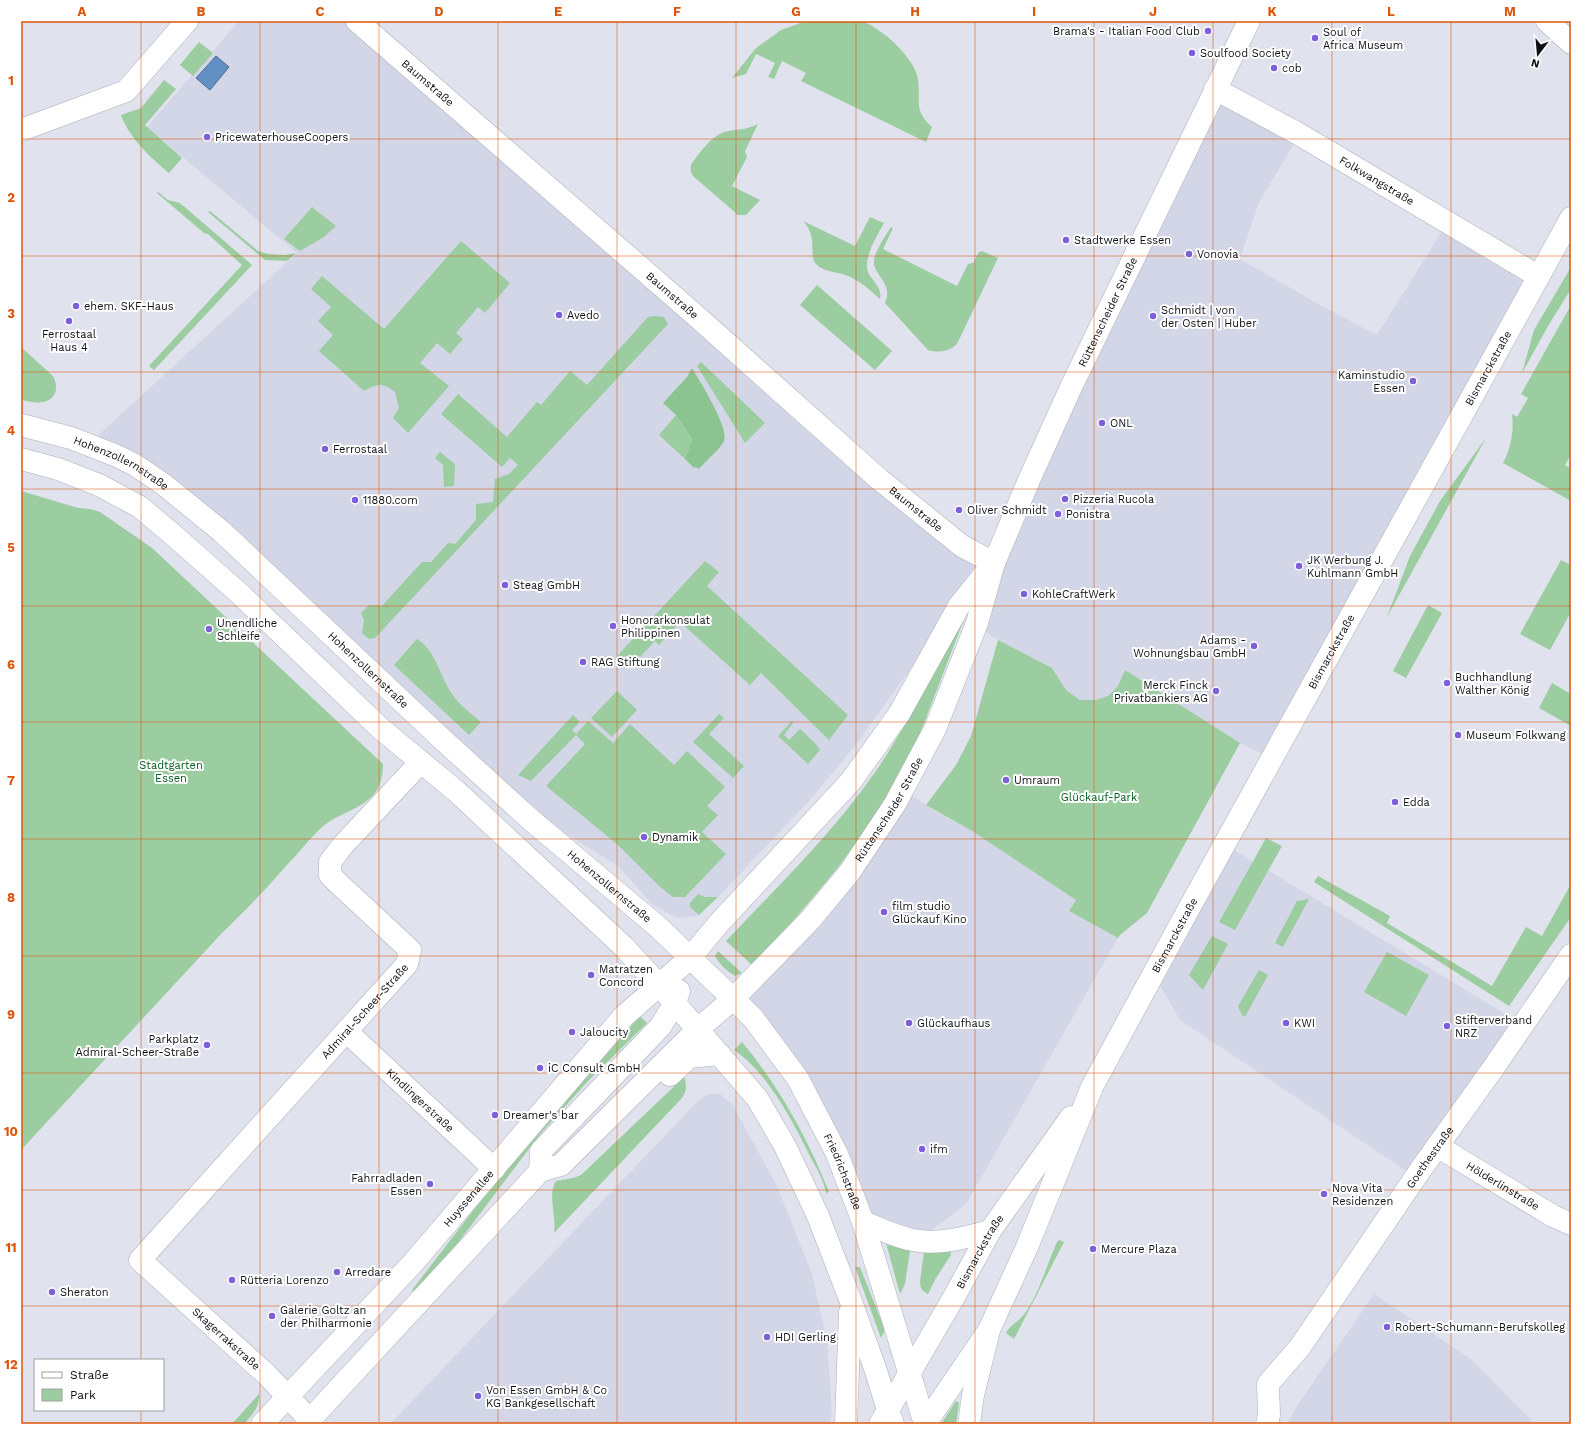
<svg xmlns="http://www.w3.org/2000/svg" width="1592" height="1445" font-family="'Work Sans',sans-serif">
<rect width="100%" height="100%" fill="#e0e2ed"/>
<!-- built -->
<g fill="#d2d6e7">
<path d="M239 21H351L977 561 955 600 922 653 854 747 810 800 718 897 697 916 677 918 653 905 618 866 534 814 374 668 94 439 297 253 147 127Z"/>
<path d="M1215 93 1298 137 1259 202 1240 259 1318 304 1377 335 1446 225 1533 278 1268 757 1240 743 1125 670 1118 686 1108 696 1096 700H1080L1066 690 1052 668 998 640 979 627 996 563Z"/>
<path d="M909 794 935 811 972 831 1076 900 1069 911 1118 938 966 1204 921 1238 871 1222 853 1174 737 999Z"/>
<path d="M1226 845 1517 1021 1411 1174 1180 1020 1154 975Z"/>
<path d="M708 1094H720L732 1104 777 1186 812 1274 827 1342 832 1410 830 1424H390L697 1102Z"/>
<path d="M1374 1294 1472 1360 1535 1424H1287L1297 1406Z"/>
</g>
<!-- green -->
<g fill="#9ccda0">
<path d="M806 21C819 21 832 21 846 21 851 21 857 20 861 21 881 27 915 58 918 79 921 101 913 110 932 127L926 142 801 81 806 73 782 61 774 79 768 77 775 63 756 54 746 74 732 78 756 48 781 30Z"/>
<path d="M199 42 213 53 193 76 180 65Z"/>
<path d="M164 80 176 89 145 125 182 158 169 173C150 157 130 139 121 115L141 108Z"/>
<path d="M758 124 745 151 747 157 732 186 760 200 746 215H738L693 176C690 171 690 168 692 163 700 152 711 137 724 132 736 129 747 130 758 124Z"/>
<path d="M158 192 168 200 180 203 252 265 154 370 149 366 242 265 208 234 204 233 157 193Z"/>
<path d="M312 207 336 226 324 237 300 251 284 239Z"/>
<path d="M210 211 258 251 268 254 285 255 296 253 287 261 265 260 208 212Z"/>
<path d="M870 217 884 223C877 236 866 253 867 268 868 279 883 285 880 299 870 290 860 281 848 276 837 271 825 273 816 264 811 258 813 248 812 240 811 233 808 226 803 221L855 246Z"/>
<path d="M891 227 893 228 883 249 957 286 968 264 973 263 979 252 982 251 998 258 957 344C948 352 939 353 928 350L885 303C894 282 872 275 874 260 876 249 885 237 891 227Z"/>
<path d="M461 241 510 283 485 313 478 307 456 333 463 339 450 354 437 343 420 363 449 386 408 433 393 418 399 408 395 392C382 382 377 384 364 391L319 351 333 335 318 321 331 307 311 289 322 276 384 329Z"/>
<path d="M1571 267V289L1548 326 1522 373 1534 330Z"/>
<path d="M817 285 892 351 875 370 800 305Z"/>
<path d="M1571 305V454L1565 465 1571 469V501L1503 463C1511 448 1514 432 1512 414L1517 417 1528 398 1521 394Z"/>
<path d="M654 316 664 317 668 324 375 638 369 639 362 633 364 620 361 613 369 605H379L381 607 422 562H431L448 543 455 544 476 520V504L493 502 495 479 509 474 518 465 510 458 502 467 441 414 458 394 507 437 537 402 541 405 570 371 587 385 648 317Z"/>
<path d="M21 347 53 376C56 382 58 389 54 395 47 406 32 402 21 400Z"/>
<path d="M701 362 765 423 745 443 697 366Z"/>
<path d="M676 415 692 439 687 454 684 458 659 435Z"/>
<path d="M1486 438 1387 617 1410 556 1440 501Z"/>
<path d="M440 452 455 464 454 486 444 487 443 465 435 458Z"/>
<path d="M21 491 78 508 90 509 100 512 152 548 383 764C383 774 381 785 375 793 360 811 339 812 321 828 309 839 298 854 286 866 266 889 245 911 222 933L21 1150Z"/>
<path d="M1561 560 1571 565V612L1550 650 1520 634Z"/>
<path d="M705 561 719 572 707 586 848 715 829 740 761 673 750 685 680 622 659 645 655 641 631 667 618 655Z"/>
<path d="M1428 605 1442 613 1406 678 1393 671Z"/>
<path d="M959 622H963L919 736 879 810 836 870 788 927 752 965 726 941C779 885 835 831 878 768 909 722 933 671 959 622Z"/>
<path d="M417 639C435 649 441 678 452 694 459 705 472 714 481 722L469 735 394 665Z"/>
<path d="M998 640 1052 668 1066 690 1080 700H1096L1108 696 1118 686 1125 670 1240 743 1147 913 1120 935 1118 938 1069 911 1076 900 972 831 926 805 956 765 971 736Z"/>
<path d="M1552 683 1571 694V726L1539 708Z"/>
<path d="M617 691 637 710 612 737 591 718Z"/>
<path d="M719 714 724 718 709 734 744 766 733 778 693 742Z"/>
<path d="M573 715 580 722 572 730 576 734 588 721 613 743 630 724 674 765 687 751 725 787 707 806 718 815 702 832 726 854 685 897H673L659 886 618 845 546 786 585 744 576 735 531 781 518 775Z"/>
<path d="M792 721 793 723 784 735 789 740 800 729 816 744 820 750 808 764 778 736Z"/>
<path d="M1266 838 1282 846 1235 930 1219 922Z"/>
<path d="M1318 876 1390 916 1387 923 1492 986 1526 927 1542 936 1571 884V917L1509 1006 1314 882Z"/>
<path d="M698 894 704 897H718L699 915 690 907V903Z"/>
<path d="M1309 899 1283 947 1275 943 1297 901Z"/>
<path d="M1212 936 1228 944 1203 990 1189 975Z"/>
<path d="M718 951 742 973 735 976C727 971 719 964 715 956Z"/>
<path d="M1387 952 1429 975 1406 1016 1364 992Z"/>
<path d="M1259 970 1268 975 1245 1017 1242 1015 1238 1006Z"/>
<path d="M640 1016 647 1023 589 1080 541 1133 451 1252 415 1293 412 1290 482 1199 563 1103Z"/>
<path d="M742 1042C779 1086 808 1139 829 1192L826 1193C824 1180 816 1168 810 1156 792 1120 768 1073 734 1050Z"/>
<path d="M684 1077C687 1085 687 1090 682 1098L554 1233C557 1216 547 1195 556 1181L573 1178 581 1175Z"/>
<path d="M1059 1240 1064 1242 1014 1339 1006 1333C1010 1325 1020 1321 1025 1313 1038 1296 1048 1262 1057 1242Z"/>
<path d="M886 1243 910 1251 905 1284 900 1294Z"/>
<path d="M950 1251 951 1255 936 1278 928 1294C922 1291 920 1288 920 1281L924 1252Z"/>
<path d="M855 1267H860L885 1330 881 1338Z"/>
<path d="M259 1394C260 1407 252 1415 244 1424H232Z"/>
<path d="M956 1401 959 1403 956 1424H941Z"/>
</g>
<!-- forest -->
<path fill="#8cc491" d="M692 368C700 382 729 427 724 441 722 447 704 463 699 469L696 467 694 468 684 458 687 454 692 439 676 415 663 403 687 377Z"/>
<!-- water -->
<path fill="#6390c4" stroke="#4a6a8f" d="M216 56 229 67 210 90 196 78Z"/>
<g fill="none" stroke-linecap="round" stroke-linejoin="round">
<defs>
<g id="street">
<path id="s1" d="M357 21 694 314 879 479 962 546 994 563"/>
<path id="s2" d="M1215 89 1297 133 1538 276"/>
<path d="M21 130 126 91 187 21"/>
<path id="s3" d="M347 1032 474 1150 494 1169"/>
<path id="s4" d="M1437 1146 1553 1216 1571 1224"/>
<path id="s5" d="M310 1420 267 1375 140 1260 407 964 410 950 339 884 330 875V862L343 845 421 762"/>
<path id="s6" d="M1267 1424 1269 1415 1268 1384 1300 1347 1421 1169 1494 1067 1571 955"/>
</g>
<g id="secondary">
<path d="M1547 21 1571 43"/>
<path id="s7" d="M21 425 71 438 117 456 135 465 163 484 221 531 442 739 531 820 657 926 753 1018 798 1079 837 1154 863 1222 925 1424"/>
<path d="M21 459 58 469 99 485 140 507 171 533 239 593 380 728 456 791 623 946 659 985 757 1098 785 1146 818 1216 850 1299 876 1371 888 1410 880 1424"/>
<path d="M670 1075 689 1057 719 1054"/>
<path d="M540 1171 541 1151 660 1027 675 1003 679 991"/>
<path d="M863 1222C881 1229 900 1239 919 1241 944 1244 967 1237 990 1231"/>
<path id="s8" d="M262 1424 413 1263 623 1017 690 958 720 922 851 781 899 714 959 606 988 570"/>
<path id="s9" d="M306 1424 540 1171 561 1165 697 1030 733 999 810 920 849 873 895 804 935 729 977 623 994 563 1029 480 1072 385 1249 21"/>
<path d="M846 1424 850 1312"/>
<path d="M925 1424 987 1333"/>
</g>
<g id="primary">
<path id="s10" d="M893 1424 888 1410 954 1297 990 1231 1071 1117"/>
<path id="s11" d="M969 1424 973 1395 989 1330 1027 1247 1092 1087 1187 912 1571 218"/>
</g>
</defs>
<!-- street casing -->
<use href="#street" stroke="#acafb9" stroke-width="23"/>
<!-- secondary casing -->
<use href="#secondary" stroke="#acafb9" stroke-width="23"/>
<!-- primary casing -->
<use href="#primary" stroke="#acafb9" stroke-width="23"/>
<!-- street -->
<use href="#street" stroke="#fff" stroke-width="22"/>
<!-- secondary -->
<use href="#secondary" stroke="#fff" stroke-width="22"/>
<!-- primary -->
<use href="#primary" stroke="#fff" stroke-width="22"/>
</g>
<!-- grid -->
<path fill="none" stroke="#dd550c" stroke-width="1" stroke-opacity="0.55" d="M141 21V1360M260 21V1424M379 21V1424M498 21V1424M617 21V1424M736 21V1424M856 21V1424M975 21V1424M1094 21V1424M1213 21V1424M1332 21V1424M1451 21V1424M21 139H1571M21 256H1571M21 372H1571M21 489H1571M21 606H1571M21 722H1571M21 839H1571M21 956H1571M21 1073H1571M21 1190H1571M21 1306H1571M141 1410V1424"/>
<!-- markers -->
<g fill="#7d5fd9" stroke="#fff" stroke-width="1.5">
<circle cx="1208" cy="31" r="4"/>
<circle cx="1315" cy="38" r="4"/>
<circle cx="1192" cy="53" r="4"/>
<circle cx="1274" cy="68" r="4"/>
<circle cx="207" cy="137" r="4"/>
<circle cx="1066" cy="240" r="4"/>
<circle cx="1189" cy="254" r="4"/>
<circle cx="76" cy="306" r="4"/>
<circle cx="559" cy="315" r="4"/>
<circle cx="1153" cy="316" r="4"/>
<circle cx="69" cy="321" r="4"/>
<circle cx="1413" cy="381" r="4"/>
<circle cx="1102" cy="423" r="4"/>
<circle cx="325" cy="449" r="4"/>
<circle cx="1065" cy="499" r="4"/>
<circle cx="355" cy="500" r="4"/>
<circle cx="959" cy="510" r="4"/>
<circle cx="1058" cy="514" r="4"/>
<circle cx="1299" cy="566" r="4"/>
<circle cx="505" cy="585" r="4"/>
<circle cx="1024" cy="594" r="4"/>
<circle cx="613" cy="626" r="4"/>
<circle cx="209" cy="629" r="4"/>
<circle cx="1254" cy="646" r="4"/>
<circle cx="583" cy="662" r="4"/>
<circle cx="1447" cy="683" r="4"/>
<circle cx="1216" cy="691" r="4"/>
<circle cx="1458" cy="735" r="4"/>
<circle cx="1006" cy="780" r="4"/>
<circle cx="1395" cy="802" r="4"/>
<circle cx="644" cy="837" r="4"/>
<circle cx="884" cy="912" r="4"/>
<circle cx="591" cy="975" r="4"/>
<circle cx="909" cy="1023" r="4"/>
<circle cx="1286" cy="1023" r="4"/>
<circle cx="1447" cy="1026" r="4"/>
<circle cx="572" cy="1032" r="4"/>
<circle cx="207" cy="1045" r="4"/>
<circle cx="540" cy="1068" r="4"/>
<circle cx="495" cy="1115" r="4"/>
<circle cx="922" cy="1149" r="4"/>
<circle cx="430" cy="1184" r="4"/>
<circle cx="1324" cy="1194" r="4"/>
<circle cx="1093" cy="1249" r="4"/>
<circle cx="337" cy="1272" r="4"/>
<circle cx="232" cy="1280" r="4"/>
<circle cx="52" cy="1292" r="4"/>
<circle cx="272" cy="1316" r="4"/>
<circle cx="1387" cy="1327" r="4"/>
<circle cx="767" cy="1337" r="4"/>
<circle cx="478" cy="1396" r="4"/>
</g>
<g text-anchor="middle" dominant-baseline="central" stroke-width="4" stroke-linejoin="round" paint-order="stroke">
<!-- poi labels -->
<g font-size="11" fill="#0f1014" stroke="#fff" text-anchor="start">
<text x="1200" y="31" text-anchor="end">Brama's - Italian Food Club</text>
<text x="1323" y="32">Soul of<tspan x="1323" dy="13">Africa Museum</tspan></text>
<text x="1200" y="53">Soulfood Society</text>
<text x="1282" y="68">cob</text>
<text x="215" y="137">PricewaterhouseCoopers</text>
<text x="1074" y="240">Stadtwerke Essen</text>
<text x="1197" y="254">Vonovia</text>
<text x="84" y="306">ehem. SKF-Haus</text>
<text x="1161" y="310">Schmidt | von<tspan x="1161" dy="13">der Osten | Huber</tspan></text>
<text x="567" y="315">Avedo</text>
<text x="69" y="334" text-anchor="middle">Ferrostaal<tspan x="69" dy="13">Haus 4</tspan></text>
<text x="1405" y="375" text-anchor="end">Kaminstudio<tspan x="1405" dy="13">Essen</tspan></text>
<text x="1110" y="423">ONL</text>
<text x="333" y="449">Ferrostaal</text>
<text x="1073" y="499">Pizzeria Rucola</text>
<text x="363" y="500">11880.com</text>
<text x="967" y="510">Oliver Schmidt</text>
<text x="1066" y="514">Ponistra</text>
<text x="1307" y="560">JK Werbung J.<tspan x="1307" dy="13">Kuhlmann GmbH</tspan></text>
<text x="513" y="585">Steag GmbH</text>
<text x="1032" y="594">KohleCraftWerk</text>
<text x="621" y="620">Honorarkonsulat<tspan x="621" dy="13">Philippinen</tspan></text>
<text x="217" y="623">Unendliche<tspan x="217" dy="13">Schleife</tspan></text>
<text x="1246" y="640" text-anchor="end">Adams -<tspan x="1246" dy="13">Wohnungsbau GmbH</tspan></text>
<text x="591" y="662">RAG Stiftung</text>
<text x="1455" y="677">Buchhandlung<tspan x="1455" dy="13">Walther König</tspan></text>
<text x="1208" y="685" text-anchor="end">Merck Finck<tspan x="1208" dy="13">Privatbankiers AG</tspan></text>
<text x="1466" y="735">Museum Folkwang</text>
<text x="1014" y="780">Umraum</text>
<text x="1403" y="802">Edda</text>
<text x="652" y="837">Dynamik</text>
<text x="892" y="906">film studio<tspan x="892" dy="13">Glückauf Kino</tspan></text>
<text x="599" y="969">Matratzen<tspan x="599" dy="13">Concord</tspan></text>
<text x="1455" y="1020">Stifterverband<tspan x="1455" dy="13">NRZ</tspan></text>
<text x="917" y="1023">Glückaufhaus</text>
<text x="1294" y="1023">KWI</text>
<text x="580" y="1032">Jaloucity</text>
<text x="199" y="1039" text-anchor="end">Parkplatz<tspan x="199" dy="13">Admiral-Scheer-Straße</tspan></text>
<text x="548" y="1068">iC Consult GmbH</text>
<text x="503" y="1115">Dreamer's bar</text>
<text x="930" y="1149">ifm</text>
<text x="422" y="1178" text-anchor="end">Fahrradladen<tspan x="422" dy="13">Essen</tspan></text>
<text x="1332" y="1188">Nova Vita<tspan x="1332" dy="13">Residenzen</tspan></text>
<text x="1101" y="1249">Mercure Plaza</text>
<text x="345" y="1272">Arredare</text>
<text x="240" y="1280">Rütteria Lorenzo</text>
<text x="60" y="1292">Sheraton</text>
<text x="280" y="1310">Galerie Goltz an<tspan x="280" dy="13">der Philharmonie</tspan></text>
<text x="1395" y="1327">Robert-Schumann-Berufskolleg</text>
<text x="775" y="1337">HDI Gerling</text>
<text x="486" y="1390">Von Essen GmbH &amp; Co<tspan x="486" dy="13">KG Bankgesellschaft</tspan></text>
</g>
<!-- street labels -->
<g font-size="11" fill="#0f1014" stroke="#fff">
<text stroke="none"><textPath href="#s1" startOffset="94">Baumstraße</textPath></text>
<text stroke="none"><textPath href="#s2" startOffset="186">Folkwangstraße</textPath></text>
<text stroke="none"><textPath href="#s1" startOffset="418">Baumstraße</textPath></text>
<text stroke="none"><textPath href="#s9" startOffset="1397">Rüttenscheider Straße</textPath></text>
<text stroke="none"><textPath href="#s11" startOffset="1181">Bismarckstraße</textPath></text>
<text stroke="none"><textPath href="#s7" startOffset="108">Hohenzollernstraße</textPath></text>
<text stroke="none"><textPath href="#s1" startOffset="742">Baumstraße</textPath></text>
<text stroke="none"><textPath href="#s11" startOffset="857">Bismarckstraße</textPath></text>
<text stroke="none"><textPath href="#s7" startOffset="432">Hohenzollernstraße</textPath></text>
<text stroke="none"><textPath href="#s9" startOffset="852">Rüttenscheider Straße</textPath></text>
<text stroke="none"><textPath href="#s7" startOffset="756">Hohenzollernstraße</textPath></text>
<text stroke="none"><textPath href="#s11" startOffset="533">Bismarckstraße</textPath></text>
<text stroke="none"><textPath href="#s5" startOffset="569">Admiral-Scheer-Straße</textPath></text>
<text stroke="none"><textPath href="#s3" startOffset="100">Kindlingerstraße</textPath></text>
<text stroke="none"><textPath href="#s6" startOffset="319">Goethestraße</textPath></text>
<text stroke="none"><textPath href="#s7" startOffset="1130">Friedrichstraße</textPath></text>
<text stroke="none"><textPath href="#s4" startOffset="77">Hölderlinstraße</textPath></text>
<text stroke="none"><textPath href="#s8" startOffset="306">Huyssenallee</textPath></text>
<text stroke="none"><textPath href="#s10" startOffset="198">Bismarckstraße</textPath></text>
<text transform="translate(226 1339) rotate(42)">Skagerrakstraße</text>
</g>
<!-- park labels -->
<g font-size="11" fill="#005c1e" stroke="#fff">
<text x="171" y="765">Stadtgarten<tspan x="171" dy="13">Essen</tspan></text>
<text x="1099" y="797">Glückauf-Park</text>
</g>
</g>
<!-- border -->
<rect width="1592" height="1445" fill="none" stroke="#ffffff" stroke-width="44"/>
<!-- legend -->
<rect x="34" y="1359" width="130" height="52" fill="#ffffff" stroke="#9f9fa1"/>
<rect x="42" y="1372" width="20" height="6" fill="#ffffff" stroke="#9f9fa1"/>
<text x="70" y="1379" font-size="12" fill="#0f1014">Straße</text>
<rect x="42" y="1389" width="20" height="12" fill="#9ccda0" stroke="#9f9fa1"/>
<text x="70" y="1399" font-size="12" fill="#0f1014">Park</text>
<!-- north arrow -->
<g transform="translate(1538 54) rotate(196)" stroke="#ffffff" stroke-width="3" paint-order="stroke">
<path d="M0-3L7 15L0 10L-7 15Z" fill="#0f1014"/>
<text y="-6" font-size="11" font-weight="bold" text-anchor="middle" fill="#0f1014">N</text>
</g>
<rect x="22" y="22" width="1548" height="1401" fill="none" stroke="#dd550c" stroke-width="1.5"/>
<g font-size="13" text-anchor="middle" font-weight="bold" fill="#dd550c">
<text x="82" y="16">A</text>
<text x="201" y="16">B</text>
<text x="320" y="16">C</text>
<text x="439" y="16">D</text>
<text x="558" y="16">E</text>
<text x="677" y="16">F</text>
<text x="796" y="16">G</text>
<text x="915" y="16">H</text>
<text x="1034" y="16">I</text>
<text x="1153" y="16">J</text>
<text x="1272" y="16">K</text>
<text x="1391" y="16">L</text>
<text x="1510" y="16">M</text>
<text x="11" y="85">1</text>
<text x="11" y="202">2</text>
<text x="11" y="318">3</text>
<text x="11" y="435">4</text>
<text x="11" y="552">5</text>
<text x="11" y="669">6</text>
<text x="11" y="785">7</text>
<text x="11" y="902">8</text>
<text x="11" y="1019">9</text>
<text x="11" y="1136">10</text>
<text x="11" y="1252">11</text>
<text x="11" y="1369">12</text>
</g>
</svg>
